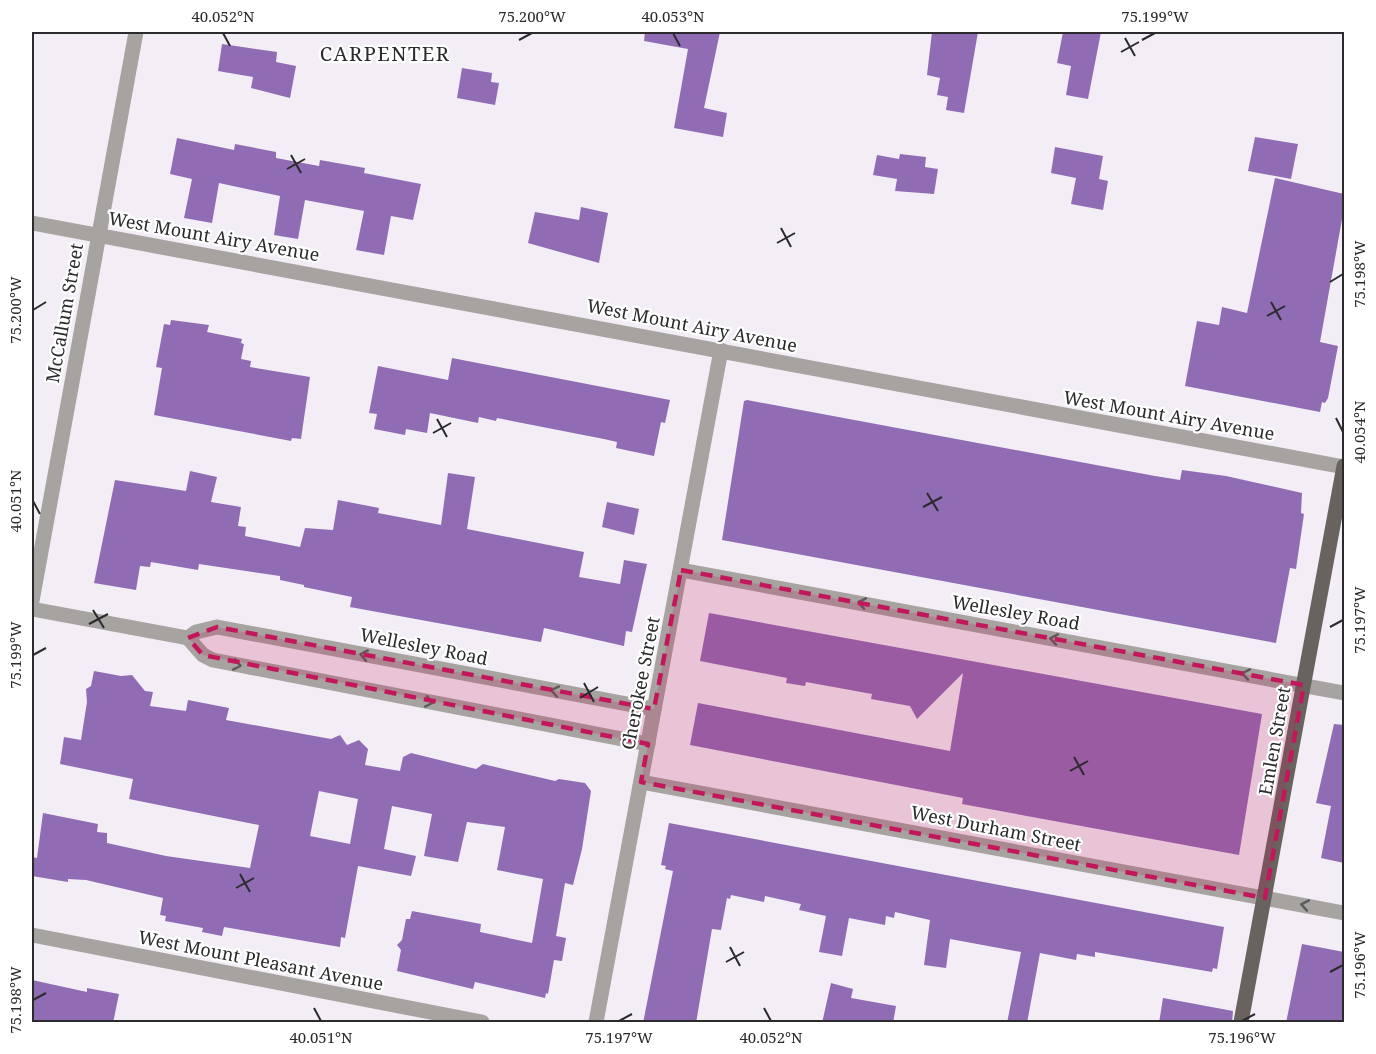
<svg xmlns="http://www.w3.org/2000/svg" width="1376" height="1054" font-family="'Noto Serif',serif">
<rect width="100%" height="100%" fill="#f3eef6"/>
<!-- building -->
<g fill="#906cb4" fill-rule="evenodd">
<path d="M645 32H720L704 108 727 113 723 137 674 128 688 49 644 41Z"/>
<path d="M932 32H978L964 113 946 110 948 97 937 95 940 78 927 75Z"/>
<path d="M1063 32H1101L1088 99 1066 95 1071 66 1057 63Z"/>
<path d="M222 44 277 52 276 62 296 66 290 98 251 88 253 77 218 71Z"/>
<path d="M462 68 492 73 491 82 499 83 495 105 457 98Z"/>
<path d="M1255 137 1298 144 1291 179 1248 171Z"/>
<path d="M177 138 234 150 235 144 276 152V158L319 166 320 160 365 168 364 173 421 184 413 220 391 216 384 255 356 250 364 211 305 200 298 239 274 235 280 196 219 183 212 223 184 218 192 179 170 174Z"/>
<path d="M1055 147 1103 156 1099 179 1108 181 1103 210 1071 204 1076 178 1051 173Z"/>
<path d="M900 154 926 157 925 167 938 169 934 194 895 191 897 179 873 175 877 155 899 159Z"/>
<path d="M1275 178 1344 194V208L1320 342 1338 346 1328 398 1325 403 1322 402 1320 412 1185 386 1197 321 1219 325 1222 307 1247 313Z"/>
<path d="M581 207 608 213 599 263 528 243 535 212 579 220Z"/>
<path d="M171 320 209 325 207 332 242 339 241 343 244 344 241 359 251 361 250 367 310 377 301 439 292 438 291 441 154 415 162 368 156 367 164 324 170 325Z"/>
<path d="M452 358 670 400 665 423 661 422 654 456 616 448 617 442 604 439 497 418 496 421 479 417 478 423 430 413 427 433 406 429 405 435 374 429 377 414 369 413 378 366 448 380Z"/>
<path d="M747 400 1155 476 1180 480 1182 470 1226 476 1302 493 1301 513 1304 514 1296 569 1290 568 1276 643 722 540 744 401Z"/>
<path d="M190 471 217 477 211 502 241 507 238 526 246 527 245 536 300 547 305 528 333 530 338 500 379 508 378 513 441 525 448 473 475 477 467 529 584 552 579 577 620 584 624 560 647 564 632 632 626 631 624 646 544 628 541 642 350 607 352 597 304 587V585L280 580V576L199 564 198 570 151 562 150 567 140 566 136 590 94 583 115 480 186 491Z"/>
<path d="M607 502 639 509 634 535 602 527Z"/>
<path d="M709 613 1262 714 1239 855 962 804 963 798 690 745 698 703 950 751 963 673 917 719 910 706 871 699 872 694 806 682 805 686 786 683 787 678 700 661Z"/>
<path d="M94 671 121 676 132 675 145 691 153 692 150 706 186 711 188 700 229 708 226 720 331 739 340 735 347 745 359 740 368 749 365 765 400 771 403 757 411 753 476 769 483 764 555 781 559 779 585 783 591 791 582 849 573 885 565 883 556 936 566 938 562 961 554 960 548 994 546 993 545 998 475 982 473 989 397 971 401 950 397 945 402 940 406 919H410L412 911 481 924 480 932 532 943 543 879 497 870 505 827 467 822 458 862 424 856 432 814 392 806 384 849 416 856 411 876 358 866 345 938 341 937 340 947 224 927 222 936 202 932 203 928 165 921 166 916 160 915 163 898 86 880 68 879V882L32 876V857L37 858 43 813 98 824 97 832 107 833V843L166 856 250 868 259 825 129 799 133 779 60 764 64 737 81 740 87 702 86 689 91 686ZM319 791 358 799 350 844 310 836Z"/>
<path d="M1334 724 1344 725V863L1321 858 1331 806 1316 803Z"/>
<path d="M669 823 1224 927 1217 969 1213 968 1212 972 1095 952V957L1077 954 1076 960 1040 953 1027 1023H1007L1021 952 950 939 946 968 924 965 930 920 895 912 894 918 886 916 885 925 849 918 842 956 819 952 826 916 799 910 801 904 765 896 764 902 731 895 730 899 727 898 721 930 712 929 696 1023H643L673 871 665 869 666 866 661 865Z"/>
<path d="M1302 944 1344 952V1023H1286Z"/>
<path d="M32 980 87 992V988L119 994 113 1023H32Z"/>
<path d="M831 983 853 989 851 998 896 1006 893 1023H822Z"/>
<path d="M1163 998 1233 1011 1232 1023H1159Z"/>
</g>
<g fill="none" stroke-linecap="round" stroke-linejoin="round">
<!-- minor -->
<g stroke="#a6a3a1" stroke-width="15">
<path d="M32 223 1344 467"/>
<path d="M681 570 1344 693"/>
<path d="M32 601 136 32"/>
<path d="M32 609 188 638 203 655 213 660 648 744"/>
<path d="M188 638 196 632 217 627 654 709"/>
<path d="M641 782 1344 913"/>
<path d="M32 935 482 1022"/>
<path d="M596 1022 721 350"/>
</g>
<!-- major -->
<path stroke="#696360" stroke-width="15" d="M1241 1022 1344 466"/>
</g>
<!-- one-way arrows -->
<defs><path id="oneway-chevron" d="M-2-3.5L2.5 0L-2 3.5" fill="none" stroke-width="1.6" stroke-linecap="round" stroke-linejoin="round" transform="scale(1.5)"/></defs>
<g stroke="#5c5a5b">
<use href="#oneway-chevron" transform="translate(862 603) rotate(-170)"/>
<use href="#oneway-chevron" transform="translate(1054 639) rotate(-170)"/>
<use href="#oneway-chevron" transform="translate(364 655) rotate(-169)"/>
<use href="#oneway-chevron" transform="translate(237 665) rotate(11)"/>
<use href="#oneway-chevron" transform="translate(1246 674) rotate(-170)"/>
<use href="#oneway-chevron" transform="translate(555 691) rotate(-169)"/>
<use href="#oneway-chevron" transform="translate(429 702) rotate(11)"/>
<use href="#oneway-chevron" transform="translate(1305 905) rotate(-170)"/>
</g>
<!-- marked area -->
<path fill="#c2185b" fill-opacity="0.2" stroke="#c2185b" stroke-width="4.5" stroke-dasharray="12 8" stroke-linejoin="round" d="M681 570 1304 685 1265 898 641 782 648 744 203 655 188 638 217 627 654 709Z"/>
<!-- ticks -->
<path fill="none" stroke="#2b2a2c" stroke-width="2" d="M223 33 230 46M673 33 680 46M1125 38 1135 56M519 40 532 33M1142 40 1155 33M1121 52 1139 42M291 155 301 173M287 169 305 159M781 228 791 247M777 243 795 233M1330 282 1343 274M1271 302 1281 320M33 310 46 302M1267 316 1285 306M1336 418 1343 432M437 419 447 437M433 433 451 423M927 493 938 511M33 501 40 514M923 507 942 497M93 610 104 628M89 624 108 614M1330 627 1343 620M33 655 46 648M584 683 594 702M580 698 598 687M1074 757 1084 775M1070 771 1088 761M240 874 250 892M236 888 254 878M730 947 740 966M726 962 744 952M1330 972 1343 965M33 1000 46 993M314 1008 321 1021M764 1008 771 1021M619 1021 632 1014M1242 1021 1255 1014"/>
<g text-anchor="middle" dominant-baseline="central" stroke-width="4.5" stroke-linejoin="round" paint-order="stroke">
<!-- street labels -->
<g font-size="18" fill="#2b2a2c" stroke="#fff">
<text transform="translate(214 236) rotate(10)">West Mount Airy Avenue</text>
<text transform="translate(64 313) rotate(-80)">McCallum Street</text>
<text transform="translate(692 325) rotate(11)">West Mount Airy Avenue</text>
<text transform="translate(1169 415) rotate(10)">West Mount Airy Avenue</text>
<text transform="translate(1016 612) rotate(10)">Wellesley Road</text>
<text transform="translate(424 646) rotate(11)">Wellesley Road</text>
<text transform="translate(640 683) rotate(-79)">Cherokee Street</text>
<text transform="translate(1274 741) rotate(-80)">Emlen Street</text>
<text transform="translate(996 828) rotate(11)">West Durham Street</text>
<text transform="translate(261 960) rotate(11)">West Mount Pleasant Avenue</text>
</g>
<!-- neighbourhood labels -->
<g font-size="20" letter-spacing="1.5" fill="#2b2a2c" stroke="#fff">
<text x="385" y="53">CARPENTER</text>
</g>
</g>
<!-- border -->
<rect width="1376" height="1054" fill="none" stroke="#ffffff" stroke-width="66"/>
<rect x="33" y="33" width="1310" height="988" fill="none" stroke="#2b2a2c" stroke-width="2"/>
<g font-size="15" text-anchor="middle" fill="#2b2a2c">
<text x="223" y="22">40.052°N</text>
<text x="532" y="22">75.200°W</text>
<text x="673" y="22">40.053°N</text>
<text x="1155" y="22">75.199°W</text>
<text transform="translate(1360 274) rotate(-90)" y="5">75.198°W</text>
<text transform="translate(16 310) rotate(-90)" y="5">75.200°W</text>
<text transform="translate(1360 432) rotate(-90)" y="5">40.054°N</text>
<text transform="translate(16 501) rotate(-90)" y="5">40.051°N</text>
<text transform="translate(1360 620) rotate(-90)" y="5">75.197°W</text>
<text transform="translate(16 655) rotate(-90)" y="5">75.199°W</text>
<text transform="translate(1360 965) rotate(-90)" y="5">75.196°W</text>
<text transform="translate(16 1000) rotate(-90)" y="5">75.198°W</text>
<text x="321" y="1043">40.051°N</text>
<text x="619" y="1043">75.197°W</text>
<text x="771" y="1043">40.052°N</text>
<text x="1242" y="1043">75.196°W</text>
</g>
</svg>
